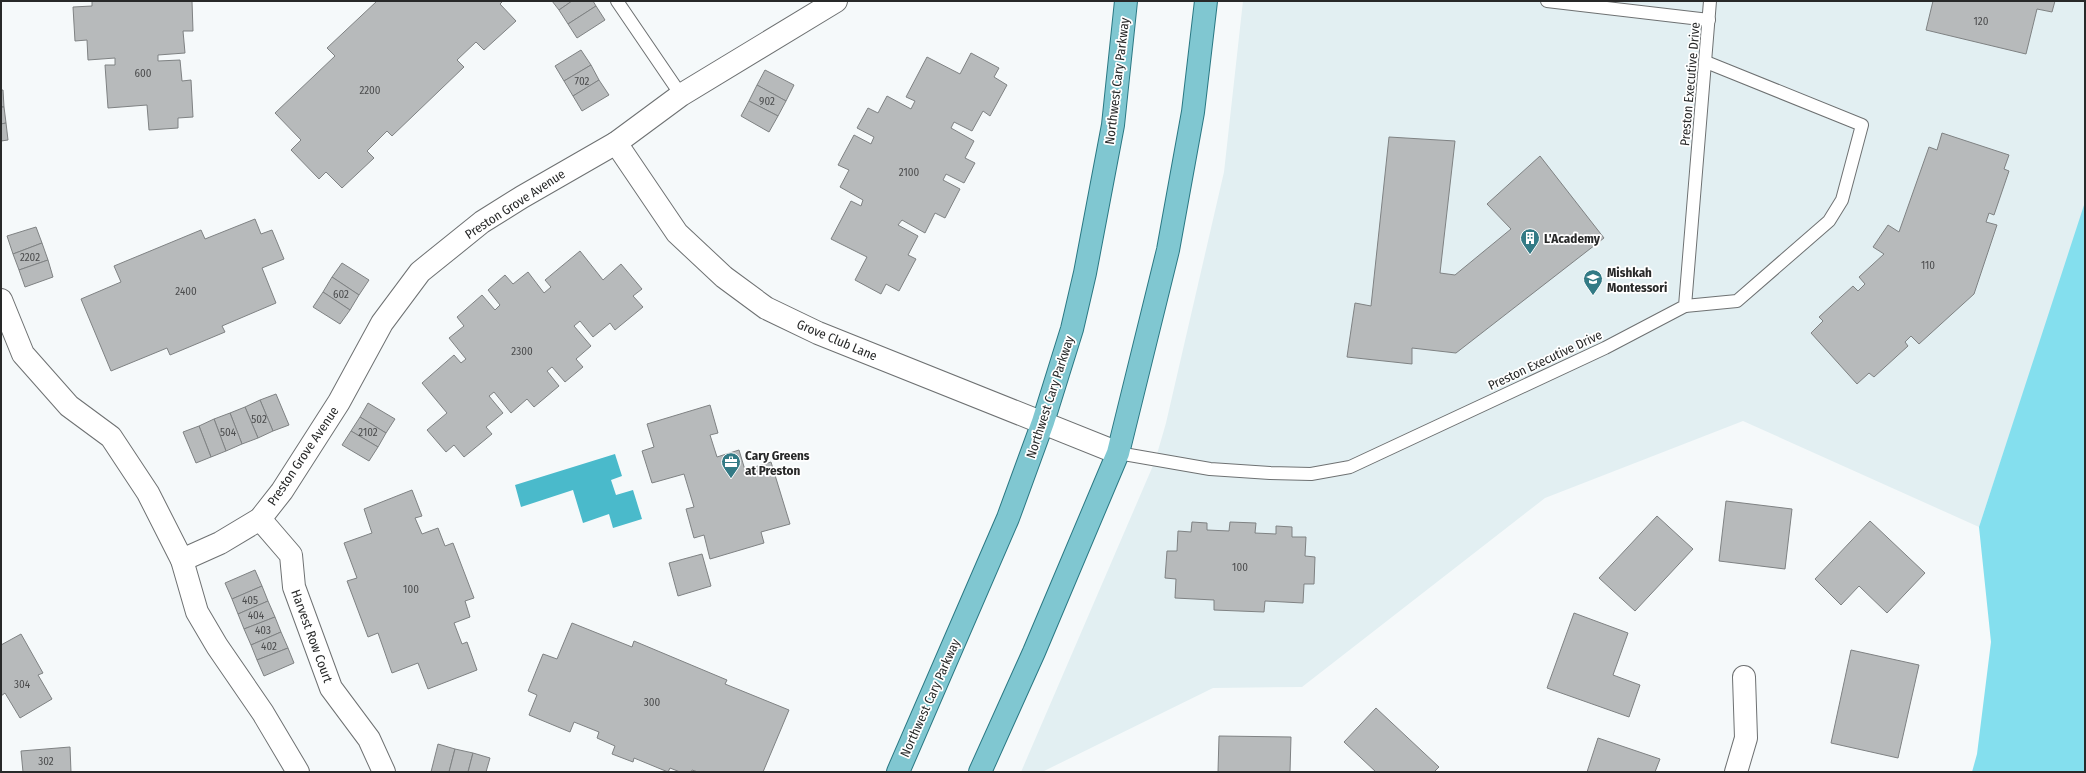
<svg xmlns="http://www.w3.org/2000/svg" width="2086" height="773" font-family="'Fira Sans Condensed',sans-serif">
<rect width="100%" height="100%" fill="#f5f9fa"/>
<!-- built -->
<path fill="#e2eff2" d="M1243 1H2085V206L1979 527 1743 421 1545 498 1302 687 1213 688 1042 772H1021L1155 461 1166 423 1224 172Z"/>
<!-- green -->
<path fill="#84dfee" d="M2085 202V772H1972L1977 754 1991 642 1979 527Z"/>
<!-- water -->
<path fill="#4abacb" d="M615 454 622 476 611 480 616 495 633 490 642 519 613 528 609 514 583 523 573 490 521 507 515 485Z"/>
<!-- building -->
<g fill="#b7babb" stroke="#7f8283">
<path d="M92 1H192L193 31H183L185 53 158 55V61L180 60 182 81 191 80 193 117 178 118V128L149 130 147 105 108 108 105 65H115V58L88 60 87 40 75 41 73 7 92 6Z"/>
<path d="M377 1H503L500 4 516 21 484 50 476 42 457 60 464 67 392 136 387 131 367 151 374 158 342 188 326 172 319 179 291 150 301 140 275 113 335 56 327 48Z"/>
<path d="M552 1H572L559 10Z"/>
<path d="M572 1H593L596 6 568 24 559 10Z"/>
<path d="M1933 1H2055L2052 12 2037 9 2026 54 1926 30Z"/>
<path d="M596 6 605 20 577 38 568 24Z"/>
<path d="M581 50 591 65 564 81 555 66Z"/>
<path d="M971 53 999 68 994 77 1007 85 990 116 983 111 972 131 954 122 951 128 974 141 965 158 975 163 964 183 946 174 943 180 960 189 945 218 935 213 925 233 902 220 898 225 918 236 908 255 916 259 899 291 886 284 881 294 855 280 867 257 831 239 851 201 861 206 863 200 840 187 849 170 838 165 854 135 871 144 874 137 857 128 868 108 878 113 887 96 911 109 915 101 906 97 927 57 960 74Z"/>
<path d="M591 65 599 80 573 96 564 81Z"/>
<path d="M765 70 794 85 786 101 757 85Z"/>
<path d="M599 80 609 95 582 111 573 96Z"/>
<path d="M757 85 786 101 778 116 749 101Z"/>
<path d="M1 90H3L4 107H1Z"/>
<path d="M749 101 778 116 769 132 741 116Z"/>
<path d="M1 107H4L6 123 1 124Z"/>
<path d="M6 123 8 140 1 141V124Z"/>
<path d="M1942 133 2009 155 2004 169 2009 171 1994 215 1989 213 1986 222 1997 225 1974 294 1919 344 1911 336 1905 342 1908 346 1874 377 1869 373 1857 384 1811 333 1823 321 1819 317 1853 286 1858 291 1865 284 1859 277 1884 254 1873 247 1888 225 1899 232 1929 147 1937 150Z"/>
<path d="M1389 137 1455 141 1440 273 1455 275 1511 229 1487 204 1540 156 1604 238 1456 353 1412 348V364L1347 357 1355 303 1371 306Z"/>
<path d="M255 219 261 234 272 230 284 259 262 268 276 303 222 326 225 332 170 355 167 348 111 371 81 299 121 282 114 266 201 230 205 239Z"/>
<path d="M36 227 42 243 13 254 7 236Z"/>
<path d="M42 243 48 260 19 270 13 254Z"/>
<path d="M580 251 603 280 621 264 642 289 633 296 643 307 615 330 610 323 593 337 580 321 574 326 591 346 576 359 583 367 565 382 552 367 547 371 559 386 534 407 527 399 511 413 494 392 489 396 503 413 486 427 492 434 464 457 454 445 446 452 427 430 447 413 422 383 454 355 461 363 466 359 449 338 464 326 457 317 482 295 495 310 500 305 488 290 505 275 513 284 528 272 544 293 551 287 545 280Z"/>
<path d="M48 260 53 277 25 287 19 270Z"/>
<path d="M342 263 369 280 359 295 332 277Z"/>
<path d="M332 277 359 295 350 310 323 292Z"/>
<path d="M323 292 350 310 340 324 313 307Z"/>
<path d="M276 394 289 425 273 431 260 400Z"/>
<path d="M260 400 273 431 258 438 245 407Z"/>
<path d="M368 403 395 419 386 433 360 417Z"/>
<path d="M710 405 718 433 710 435 717 457 739 450 745 470 771 462 790 524 761 532 764 543 710 559 704 535 694 538 686 509 694 507 684 474 652 483 642 451 654 447 647 424Z"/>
<path d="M245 407 258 438 242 444 230 413Z"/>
<path d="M230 413 242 444 226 451 214 419Z"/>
<path d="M360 417 386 433 378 447 351 431Z"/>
<path d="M214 419 226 451 211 457 199 426Z"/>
<path d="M199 426 211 457 196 463 183 432Z"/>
<path d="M351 431 378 447 369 461 342 445Z"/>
<path d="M412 490 422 516 415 518 422 534 438 528 445 546 453 543 474 598 465 601 470 617 454 623 462 644 467 642 477 670 428 689 418 663 392 673 378 633 368 637 347 581 357 578 344 543 372 533 364 509Z"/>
<path d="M1726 501 1792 509 1785 569 1719 561Z"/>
<path d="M1657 516 1693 549 1635 611 1599 578Z"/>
<path d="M1870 521 1925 573 1887 613 1859 586 1841 605 1815 579Z"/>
<path d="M1192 522 1207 523V530L1229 531 1230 522 1256 523 1255 533 1276 534V526L1292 527V537H1306L1305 556 1315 557 1314 584H1304L1303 603 1265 601 1264 612 1214 610V600L1175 598 1176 579 1165 578 1167 551H1177L1178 531 1191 532Z"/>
<path d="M702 554 711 586 678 596 669 563Z"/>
<path d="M255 570 262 586 232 599 225 583Z"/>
<path d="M262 586 268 601 238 614 232 599Z"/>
<path d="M268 601 275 617 244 629 238 614Z"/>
<path d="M1574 613 1628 633 1613 675 1640 685 1629 717 1547 688Z"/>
<path d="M275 617 281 632 251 645 244 629Z"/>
<path d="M572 623 632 647 634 641 727 680 725 684 789 710 763 772H698L692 770 691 772H680L670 768 668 772 634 758 633 762 612 754 615 746 597 738 599 732 574 722 570 732 529 715 537 695 528 691 543 654 557 659Z"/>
<path d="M281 632 288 648 257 660 251 645Z"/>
<path d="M21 634 43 673 38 675 52 699 20 718 5 693 1 696V645Z"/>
<path d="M288 648 294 663 264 676 257 660Z"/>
<path d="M1851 650 1919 665 1898 758 1831 743Z"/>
<path d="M1376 708 1439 767 1434 772H1376L1344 742Z"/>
<path d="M1219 736 1291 737 1290 772H1218Z"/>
<path d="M1598 738 1660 759 1655 772H1587Z"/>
<path d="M438 744 455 749 449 772H431Z"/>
<path d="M70 747 71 772H23L21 751Z"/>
<path d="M455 749 473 753 468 772H449Z"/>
<path d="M473 753 490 758 486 772H468Z"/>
</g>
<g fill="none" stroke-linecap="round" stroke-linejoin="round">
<defs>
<g id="service">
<path d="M617 1 681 95"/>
<path d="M1547 1 1709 20"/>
<path d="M1685 306 1737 301 1829 221 1842 200 1862 125 1706 62"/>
<path d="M1118 453 1210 469 1270 473 1311 474 1350 467 1605 348 1685 306 1710 1"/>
</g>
<g id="minor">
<path d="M616 143 677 233 724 277 766 308 818 333 1118 453"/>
<path d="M1 300 23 354 69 406 111 437 148 493 182 560 197 612 217 646 263 713 298 772"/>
<path d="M260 519 291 555 294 587 331 688 369 739 384 772"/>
<path d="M182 560 220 543 260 519 282 491 339 402 382 323 420 272 482 222 522 197 616 143 681 95 836 1"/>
<path d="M1736 772 1746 738 1744 677"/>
</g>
<g id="primary">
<path d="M898 772 1008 518 1043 422 1072 329 1085 273 1113 125 1126 1"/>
<path d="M980 772 1034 652 1118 453 1168 250 1193 112 1206 1"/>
</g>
</defs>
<!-- service casing -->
<use href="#service" stroke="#6e7172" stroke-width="14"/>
<!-- minor casing -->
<use href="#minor" stroke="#6e7172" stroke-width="24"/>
<!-- primary casing -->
<use href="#primary" stroke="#2a7883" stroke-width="24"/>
<!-- service -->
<use href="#service" stroke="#fff" stroke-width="12"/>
<!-- minor -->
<use href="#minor" stroke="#fff" stroke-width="22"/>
<!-- primary -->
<use href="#primary" stroke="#80c7d1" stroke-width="22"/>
</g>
<!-- icons -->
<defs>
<symbol id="building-pin" viewBox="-11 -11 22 30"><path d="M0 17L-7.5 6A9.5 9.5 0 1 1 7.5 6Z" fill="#337a85" stroke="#fff"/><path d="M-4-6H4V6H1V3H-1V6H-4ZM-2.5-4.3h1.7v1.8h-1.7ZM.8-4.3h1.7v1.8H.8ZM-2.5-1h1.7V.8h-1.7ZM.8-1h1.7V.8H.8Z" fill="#fff"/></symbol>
<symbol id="school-pin" viewBox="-11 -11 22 30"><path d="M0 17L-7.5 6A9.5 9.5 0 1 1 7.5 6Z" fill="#337a85" stroke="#fff"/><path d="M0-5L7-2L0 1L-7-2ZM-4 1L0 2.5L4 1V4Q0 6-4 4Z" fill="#fff"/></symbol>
<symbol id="office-pin" viewBox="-11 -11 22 30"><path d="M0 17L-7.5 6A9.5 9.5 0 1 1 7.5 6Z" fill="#337a85" stroke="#fff"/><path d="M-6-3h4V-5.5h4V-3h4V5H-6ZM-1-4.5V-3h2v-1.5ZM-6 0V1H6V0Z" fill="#fff"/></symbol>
</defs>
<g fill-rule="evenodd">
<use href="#building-pin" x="1519" y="227" width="22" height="30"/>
<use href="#school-pin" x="1582" y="268" width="22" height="30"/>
<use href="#office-pin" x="720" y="451" width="22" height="30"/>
</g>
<g text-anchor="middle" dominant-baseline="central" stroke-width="3.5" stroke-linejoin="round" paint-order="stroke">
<!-- number labels -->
<g font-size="11" fill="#4c4d4e">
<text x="1981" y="21">120</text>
<text x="143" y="73">600</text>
<text x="582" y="81">702</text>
<text x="370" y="90">2200</text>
<text x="767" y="101">902</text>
<text x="909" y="172">2100</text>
<text x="30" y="257">2202</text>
<text x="1928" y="265">110</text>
<text x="186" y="291">2400</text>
<text x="341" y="294">602</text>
<text x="522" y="351">2300</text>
<text x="259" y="419">502</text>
<text x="228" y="432">504</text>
<text x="368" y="432">2102</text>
<text x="1240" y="567">100</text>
<text x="411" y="589">100</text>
<text x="250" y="600">405</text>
<text x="256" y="615">404</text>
<text x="263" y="630">403</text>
<text x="269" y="646">402</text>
<text x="22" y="684">304</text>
<text x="652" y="702">300</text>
<text x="46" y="761">302</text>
</g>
<!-- street labels -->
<g font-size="13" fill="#282929" stroke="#fff">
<text transform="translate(1117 81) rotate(-83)">Northwest Cary Parkway</text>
<text transform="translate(1690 84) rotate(-85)">Preston Executive Drive</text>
<text transform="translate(515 204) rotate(-33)">Preston Grove Avenue</text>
<text transform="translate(837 340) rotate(23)">Grove Club Lane</text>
<text transform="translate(1545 360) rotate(-25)">Preston Executive Drive</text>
<text transform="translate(1050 397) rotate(-72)">Northwest Cary Parkway</text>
<text transform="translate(303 456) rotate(-56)">Preston Grove Avenue</text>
<text transform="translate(312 636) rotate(70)">Harvest Row Court</text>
<text transform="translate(930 698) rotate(-66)">Northwest Cary Parkway</text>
</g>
<!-- poi labels -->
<g font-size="13" font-weight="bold" fill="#282929" stroke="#fff" text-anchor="start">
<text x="1544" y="238">L'Academy</text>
<text x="1607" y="272">Mishkah<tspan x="1607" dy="15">Montessori</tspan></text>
<text x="745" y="455">Cary Greens<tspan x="745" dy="15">at Preston</tspan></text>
</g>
</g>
<!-- border -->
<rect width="2086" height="773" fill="none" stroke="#282929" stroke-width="4"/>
</svg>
